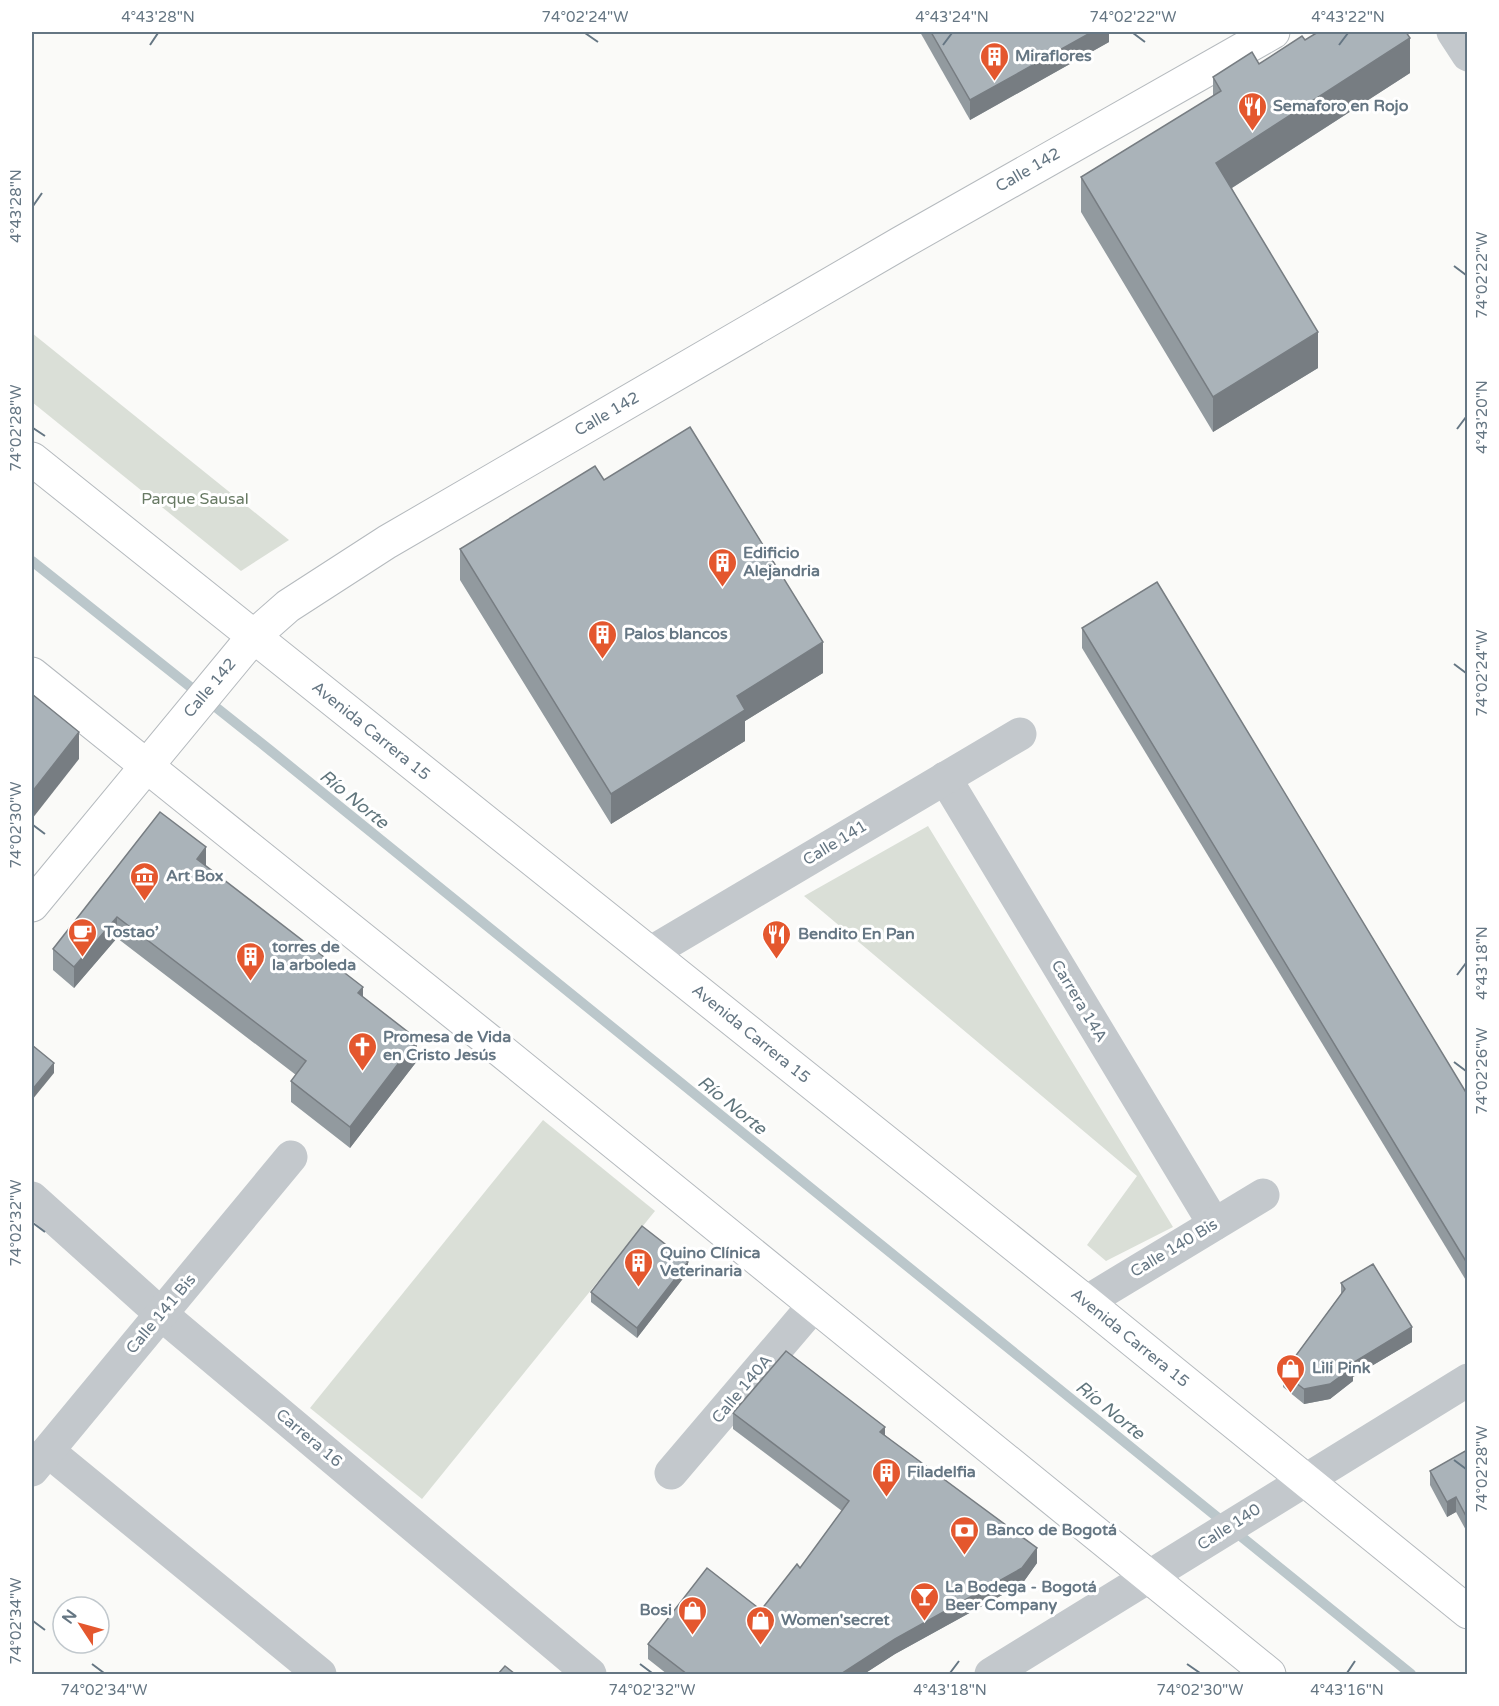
<svg xmlns="http://www.w3.org/2000/svg" width="1499" height="1706" font-family="'Varela Round',sans-serif">
<rect width="100%" height="100%" fill="#fafaf8"/>
<!-- green -->
<g fill="#dadfd7">
<path d="M32 333 289 540 241 571 32 402Z"/>
<path d="M928 826 1173 1227 1106 1261 1087 1245 1137 1176 804 896Z"/>
<path d="M543 1120 655 1211 422 1499 310 1408Z"/>
</g>
<g fill="none" stroke-linecap="round" stroke-linejoin="round">
<!-- stream -->
<path stroke="#bbc7cb" stroke-width="10" d="M32 561 271 751 1411 1674"/>
<defs>
<g id="major">
<path d="M32 459 1086 1302 1468 1612"/>
<path d="M32 674 493 1044 1269 1674"/>
<path d="M32 905 254 636 288 606 387 542 901 243 1273 32"/>
</g>
</defs>
<!-- major casing -->
<use href="#major" stroke="#b5babe" stroke-width="35"/>
<!-- minor -->
<g stroke="#c3c8cc" stroke-width="33">
<path d="M1453 32 1468 55"/>
<path d="M945 778 1214 1224"/>
<path d="M650 953 1020 734"/>
<path d="M32 1198 161 1314 590 1674"/>
<path d="M1086 1302 1263 1195"/>
<path d="M48 1451 320 1674"/>
<path d="M32 1470 291 1157"/>
<path d="M671 1473 814 1305"/>
<path d="M991 1674 1468 1380"/>
</g>
<!-- major -->
<use href="#major" stroke="#fff" stroke-width="33"/>
</g>
<!-- wall -->
<g fill="#929a9f">
<path d="M920 32H1109V42L970 120Z"/>
<path d="M1259 64 1410 73 1232 188 1318 368 1213 432 1081 212V177L1213 96V77Z"/>
<path d="M604 480 823 673 745 721V741L611 824 460 580V549Z"/>
<path d="M1082 628 1467 1094V1282L1082 648Z"/>
<path d="M206 866 363 998 417 1061 350 1148 291 1102V1081L296 1075 117 938 74 988 53 970V949Z"/>
<path d="M688 1272 637 1338 591 1302V1292Z"/>
<path d="M1341 1283 1412 1342 1353 1377V1381L1330 1399 1304 1404 1283 1387V1373L1341 1294Z"/>
<path d="M733 1413 885 1435 1037 1563 1022 1584 895 1654 864 1674H667L648 1659V1644L761 1610 800 1568 842 1511 733 1429Z"/>
<path d="M1467 1450V1532L1456 1512 1447 1517 1430 1485V1471Z"/>
</g>
<!-- shaded-wall -->
<g fill="#777d82">
<path d="M1092 32H1109V42L970 120V100Z"/>
<path d="M1410 38V73L1216 198V163Z"/>
<path d="M1318 332V368L1213 432V397Z"/>
<path d="M823 642V673L745 721V741L611 824V794L737 696Z"/>
<path d="M79 732V759L32 819V792Z"/>
<path d="M206 847V869L197 859Z"/>
<path d="M117 917V938L74 988V967Z"/>
<path d="M363 987V1008L358 993Z"/>
<path d="M417 1039V1061L350 1148V1127Z"/>
<path d="M54 1063V1073L32 1100V1090Z"/>
<path d="M688 1262V1272L637 1338V1328Z"/>
<path d="M1412 1327V1342L1353 1377V1381L1330 1399 1304 1404V1389L1351 1364Z"/>
<path d="M885 1427V1442L880 1432Z"/>
<path d="M1456 1497V1512L1447 1517V1502Z"/>
<path d="M1037 1548V1563L1022 1584 895 1654 864 1674H841L895 1639Z"/>
</g>
<!-- building -->
<g fill="#aab3b9" stroke="#777d82" stroke-width="1.5">
<path d="M931 32H1092L970 100Z"/>
<path d="M1318 32H1406L1410 38 1216 163 1318 332 1213 397 1081 177 1221 91 1213 77 1252 52 1259 64 1302 36 1305 40Z"/>
<path d="M690 427 823 642 737 696 745 710 611 794 460 549 595 466 604 480Z"/>
<path d="M1157 582 1467 1094V1263L1082 628Z"/>
<path d="M32 694 79 732 32 792Z"/>
<path d="M160 812 206 847 197 859 363 987 358 993 417 1039 350 1127 291 1081 306 1061 117 917 74 967 53 949Z"/>
<path d="M32 1045 54 1063 32 1090Z"/>
<path d="M642 1226 688 1262 637 1328 591 1292Z"/>
<path d="M1373 1264 1412 1327 1351 1364 1353 1367 1330 1384 1304 1389 1283 1373 1345 1289 1341 1283Z"/>
<path d="M786 1351 885 1427 880 1432 1037 1548 1022 1568 895 1639 841 1674H687L648 1644 707 1568 761 1610 797 1564 800 1568 849 1501 733 1413Z"/>
<path d="M1467 1450V1518L1456 1497 1447 1502 1430 1471Z"/>
<path d="M505 1666 515 1674H498Z"/>
</g>
<!-- ticks -->
<path fill="none" stroke="#657683" stroke-width="2" d="M585 33 598 42M1133 33 1145 42M150 45 158 33M943 45 952 33M1339 45 1348 33M33 206 42 193M1454 266 1466 275M33 428 45 436M1457 429 1466 417M1454 664 1466 673M33 825 45 834M1457 975 1466 963M1454 1062 1466 1071M33 1223 45 1232M1454 1460 1466 1469M33 1621 45 1630M92 1664 104 1673M640 1664 652 1673M1187 1664 1200 1673M950 1673 959 1661M1347 1673 1355 1661"/>
<!-- icons -->
<defs>
<symbol id="building-pin" viewBox="-11 -11 22 30"><path d="M0 17L-7.5 6A9.5 9.5 0 1 1 7.5 6Z" fill="#e4572e" stroke="#fff"/><path d="M-4-6H4V6H1V3H-1V6H-4ZM-2.5-4.3h1.7v1.8h-1.7ZM.8-4.3h1.7v1.8H.8ZM-2.5-1h1.7V.8h-1.7ZM.8-1h1.7V.8H.8Z" fill="#fff"/></symbol>
<symbol id="restaurant-pin" viewBox="-11 -11 22 30"><path d="M0 17L-7.5 6A9.5 9.5 0 1 1 7.5 6Z" fill="#e4572e" stroke="#fff"/><path d="M-5-6h1v4h1v-4h1v4h1v-4h1v5L-1.5 .5V6h-2V.5L-5-1ZM5-6V6H3V1.5H1.5Q1.5-4 5-6Z" fill="#fff"/></symbol>
<symbol id="museum-pin" viewBox="-11 -11 22 30"><path d="M0 17L-7.5 6A9.5 9.5 0 1 1 7.5 6Z" fill="#e4572e" stroke="#fff"/><path d="M0-6L6-3V-2H-6V-3ZM-5-1h2V3h-2ZM-1-1h2V3h-2ZM3-1h2V3H3ZM-6 4H6V6H-6Z" fill="#fff"/></symbol>
<symbol id="cafe-pin" viewBox="-11 -11 22 30"><path d="M0 17L-7.5 6A9.5 9.5 0 1 1 7.5 6Z" fill="#e4572e" stroke="#fff"/><path d="M-5.5-4.5H6V0H3Q3 3.5 0 3.5H-2.5Q-5.5 3.5-5.5 0ZM3-3.2v2h1.7v-2ZM-6 4.5H4V6H-6Z" fill="#fff"/></symbol>
<symbol id="church-pin" viewBox="-11 -11 22 30"><path d="M0 17L-7.5 6A9.5 9.5 0 1 1 7.5 6Z" fill="#e4572e" stroke="#fff"/><path d="M-1.2-6h2.4v3.5h3.3v2.4h-3.3V6h-2.4V-.1h-3.3v-2.4h3.3Z" fill="#fff"/></symbol>
<symbol id="shop-pin" viewBox="-11 -11 22 30"><path d="M0 17L-7.5 6A9.5 9.5 0 1 1 7.5 6Z" fill="#e4572e" stroke="#fff"/><path d="M-5-2.5h2.3a2.7 3.5 0 0 1 5.4 0H5L5.5 6h-11ZM-1.5-2.5h3a1.5 2.3 0 0 0-3 0Z" fill="#fff"/></symbol>
<symbol id="bank-pin" viewBox="-11 -11 22 30"><path d="M0 17L-7.5 6A9.5 9.5 0 1 1 7.5 6Z" fill="#e4572e" stroke="#fff"/><path d="M-6-4H6V4H-6ZM0-2.3a2.3 2.3 0 1 0 0 4.6a2.3 2.3 0 1 0 0-4.6Z" fill="#fff"/></symbol>
<symbol id="bar-pin" viewBox="-11 -11 22 30"><path d="M0 17L-7.5 6A9.5 9.5 0 1 1 7.5 6Z" fill="#e4572e" stroke="#fff"/><path d="M-6-5H6L.8 .8V4.5H3.5V6h-7V4.5H-.8V.8Z" fill="#fff"/></symbol>
</defs>
<g fill-rule="evenodd">
<use href="#building-pin" x="978" y="40" width="33" height="45"/>
<use href="#restaurant-pin" x="1236" y="90" width="33" height="45"/>
<use href="#building-pin" x="706" y="546" width="33" height="45"/>
<use href="#building-pin" x="586" y="618" width="33" height="45"/>
<use href="#museum-pin" x="128" y="860" width="33" height="45"/>
<use href="#cafe-pin" x="66" y="916" width="33" height="45"/>
<use href="#restaurant-pin" x="760" y="918" width="33" height="45"/>
<use href="#building-pin" x="234" y="940" width="33" height="45"/>
<use href="#church-pin" x="346" y="1030" width="33" height="45"/>
<use href="#building-pin" x="622" y="1246" width="33" height="45"/>
<use href="#shop-pin" x="1274" y="1352" width="33" height="45"/>
<use href="#building-pin" x="870" y="1456" width="33" height="45"/>
<use href="#bank-pin" x="948" y="1514" width="33" height="45"/>
<use href="#bar-pin" x="908" y="1580" width="33" height="45"/>
<use href="#shop-pin" x="676" y="1594" width="33" height="45"/>
<use href="#shop-pin" x="744" y="1604" width="33" height="45"/>
</g>
<g text-anchor="middle" dominant-baseline="central" stroke-width="6" stroke-linejoin="round" paint-order="stroke">
<!-- poi labels -->
<g font-size="16" font-weight="bold" fill="#657683" stroke="#fff" text-anchor="start">
<text x="1015" y="56">Miraflores</text>
<text x="1273" y="106">Semaforo en Rojo</text>
<text x="743" y="553">Edificio<tspan x="743" dy="18">Alejandria</tspan></text>
<text x="624" y="634">Palos blancos</text>
<text x="166" y="876">Art Box</text>
<text x="104" y="932">Tostao’</text>
<text x="798" y="934">Bendito En Pan</text>
<text x="272" y="947">torres de<tspan x="272" dy="18">la arboleda</tspan></text>
<text x="383" y="1037">Promesa de Vida<tspan x="383" dy="18">en Cristo Jesús</tspan></text>
<text x="660" y="1253">Quino Clínica<tspan x="660" dy="18">Veterinaria</tspan></text>
<text x="1312" y="1368">Lili Pink</text>
<text x="907" y="1472">Filadelfia</text>
<text x="986" y="1530">Banco de Bogotá</text>
<text x="945" y="1587">La Bodega - Bogotá<tspan x="945" dy="18">Beer Company</tspan></text>
<text x="672" y="1610" text-anchor="end">Bosi</text>
<text x="781" y="1620">Women'secret</text>
</g>
<!-- street labels -->
<g font-size="16" fill="#657683" stroke="#fff">
<text transform="translate(1028 170) rotate(-30)">Calle 142</text>
<text transform="translate(607 414) rotate(-30)">Calle 142</text>
<text transform="translate(210 688) rotate(-50)">Calle 142</text>
<text transform="translate(371 731) rotate(39)">Avenida Carrera 15</text>
<text transform="translate(835 843) rotate(-31)">Calle 141</text>
<text transform="translate(1079 1001) rotate(59)">Carrera 14A</text>
<text transform="translate(751 1034) rotate(39)">Avenida Carrera 15</text>
<text transform="translate(1174 1248) rotate(-31)">Calle 140 Bis</text>
<text transform="translate(161 1314) rotate(-50)">Calle 141 Bis</text>
<text transform="translate(1130 1338) rotate(39)">Avenida Carrera 15</text>
<text transform="translate(742 1389) rotate(-50)">Calle 140A</text>
<text transform="translate(309 1438) rotate(40)">Carrera 16</text>
<text transform="translate(1229 1527) rotate(-33)">Calle 140</text>
</g>
<!-- park labels -->
<g font-size="16" fill="#687a64" stroke="#fff">
<text x="195" y="499">Parque Sausal</text>
</g>
<!-- water labels -->
<g font-size="18" font-style="italic" fill="#60757c" stroke="#fff">
<text transform="translate(354 799) rotate(39)">Río Norte</text>
<text transform="translate(732 1105) rotate(39)">Río Norte</text>
<text transform="translate(1110 1410) rotate(39)">Río Norte</text>
</g>
</g>
<!-- border -->
<rect width="1499" height="1706" fill="none" stroke="#ffffff" stroke-width="66"/>
<!-- north arrow -->
<g transform="translate(81 1625) rotate(306)"><circle r="28" fill="#ffffff" stroke="#c1c8cd" stroke-width="1.5"/>
<path d="M0-4.5L10 22L0 15L-10 22Z" fill="#e4572e"/>
<text y="-9" font-size="16" font-weight="bold" text-anchor="middle" fill="#657683">N</text>
</g>
<rect x="33" y="33" width="1433" height="1640" fill="none" stroke="#657683" stroke-width="2"/>
<g font-size="15" text-anchor="middle" fill="#657683">
<text x="158" y="22">4°43'28"N</text>
<text x="585" y="22">74°02'24"W</text>
<text x="952" y="22">4°43'24"N</text>
<text x="1133" y="22">74°02'22"W</text>
<text x="1348" y="22">4°43'22"N</text>
<text transform="translate(16 206) rotate(-90)" y="5">4°43'28"N</text>
<text transform="translate(1482 275) rotate(-90)" y="5">74°02'22"W</text>
<text transform="translate(1482 417) rotate(-90)" y="5">4°43'20"N</text>
<text transform="translate(16 428) rotate(-90)" y="5">74°02'28"W</text>
<text transform="translate(1482 673) rotate(-90)" y="5">74°02'24"W</text>
<text transform="translate(16 825) rotate(-90)" y="5">74°02'30"W</text>
<text transform="translate(1482 963) rotate(-90)" y="5">4°43'18"N</text>
<text transform="translate(1482 1071) rotate(-90)" y="5">74°02'26"W</text>
<text transform="translate(16 1223) rotate(-90)" y="5">74°02'32"W</text>
<text transform="translate(1482 1469) rotate(-90)" y="5">74°02'28"W</text>
<text transform="translate(16 1621) rotate(-90)" y="5">74°02'34"W</text>
<text x="104" y="1695">74°02'34"W</text>
<text x="652" y="1695">74°02'32"W</text>
<text x="950" y="1695">4°43'18"N</text>
<text x="1200" y="1695">74°02'30"W</text>
<text x="1347" y="1695">4°43'16"N</text>
</g>
</svg>
